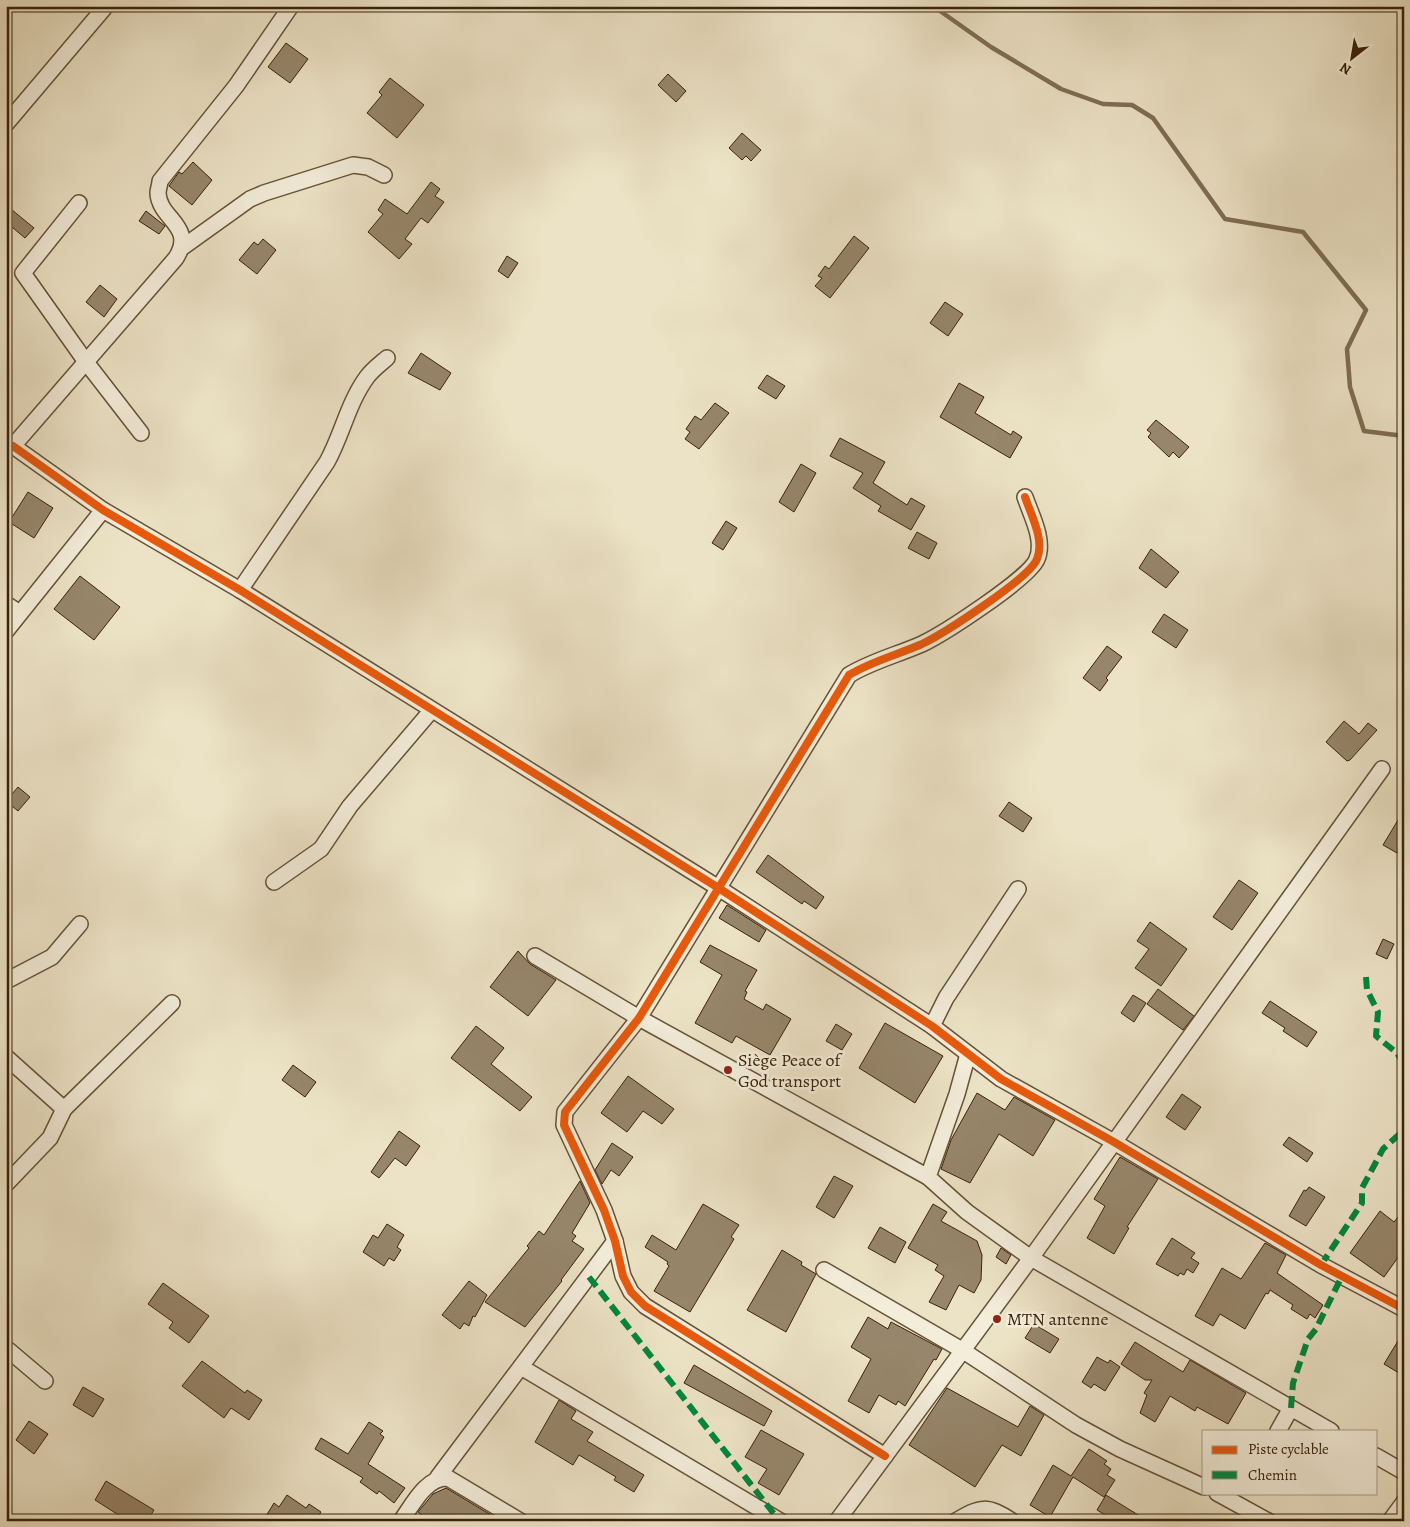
<svg xmlns="http://www.w3.org/2000/svg" width="1410" height="1527" font-family="Alegreya,serif">
<rect width="100%" height="100%" fill="#ece3c6"/>
<filter id="stains"><feTurbulence type="fractalNoise" baseFrequency=".004" numOctaves="4"/><feColorMatrix values="0 0 0 0 .2 0 0 0 0 .09 0 0 0 0 .02 0 0 0 .5 -.17"/></filter>
<radialGradient id="worn" r=".72"><stop offset=".6" stop-color="#630" stop-opacity="0"/><stop offset="1" stop-color="#630" stop-opacity=".3"/></radialGradient>
<g fill="none" stroke-linecap="round" stroke-linejoin="round">
<!-- stream -->
<path stroke="#806e54" stroke-width="4.5" d="M933 6 991 47 1061 89 1103 104 1132 105 1153 118 1225 219 1303 232 1366 310 1347 349 1350 387 1364 431 1404 436"/>
</g>
<!-- building -->
<g fill="#97866b" stroke="#3a2209">
<path d="M286 43 308 59 290 83 268 67Z"/>
<path d="M668 74 686 91 676 102 658 85Z"/>
<path d="M390 78 424 105 397 138 367 113 382 95 379 92Z"/>
<path d="M742 133 761 150 751 161 746 156 742 160 729 148Z"/>
<path d="M193 162 212 180 192 205 169 186 179 172 182 174Z"/>
<path d="M431 182 440 189 435 196 444 202 428 223 421 218 405 239 412 244 399 259 368 232 383 214 378 210 385 199 407 214Z"/>
<path d="M6 205 34 228 25 238 6 222Z"/>
<path d="M146 211 165 226 159 234 139 221Z"/>
<path d="M854 236 869 248 830 298 815 286 822 278 818 276 825 266 829 269Z"/>
<path d="M263 239 276 250 257 274 239 260 254 242 258 245Z"/>
<path d="M507 256 518 263 508 278 498 271Z"/>
<path d="M100 285 117 299 104 317 86 302Z"/>
<path d="M945 302 963 314 948 336 930 323Z"/>
<path d="M421 353 451 373 440 390 408 373Z"/>
<path d="M767 375 785 386 776 399 758 388Z"/>
<path d="M959 383 984 397 975 413 1011 435 1013 431 1022 437 1010 458 940 417Z"/>
<path d="M715 403 729 413 699 449 685 439 690 432 686 429 695 416 701 420Z"/>
<path d="M1156 420 1189 447 1179 458 1173 452 1169 457 1148 437 1151 433 1147 430Z"/>
<path d="M840 438 885 462 873 483 907 505 911 498 925 506 911 530 878 511 881 506 853 488 863 473 830 456Z"/>
<path d="M801 464 816 473 794 512 779 502Z"/>
<path d="M28 492 53 508 34 538 9 522Z"/>
<path d="M726 521 737 528 723 550 712 543Z"/>
<path d="M917 532 937 543 929 559 908 548Z"/>
<path d="M1151 549 1179 572 1166 588 1139 568Z"/>
<path d="M80 576 120 607 94 640 54 609Z"/>
<path d="M1164 614 1188 630 1176 648 1152 632Z"/>
<path d="M1107 646 1122 657 1106 678 1108 680 1100 691 1083 678Z"/>
<path d="M1344 721 1359 734 1368 723 1377 730 1350 760 1347 761 1326 742Z"/>
<path d="M18 787 30 797 18 811 6 801Z"/>
<path d="M1009 802 1032 818 1023 832 999 816Z"/>
<path d="M1404 810V842L1397 853 1383 845Z"/>
<path d="M768 855 824 897 816 909 804 901 802 904 756 872Z"/>
<path d="M1239 880 1258 893 1232 930 1213 917Z"/>
<path d="M727 905 766 930 759 942 719 918Z"/>
<path d="M1150 922 1187 949 1161 986 1135 968 1149 949 1137 941Z"/>
<path d="M1383 939 1394 944 1387 959 1376 954Z"/>
<path d="M710 945 757 970 745 991 747 992 744 999 763 1010 766 1004 791 1019 770 1055 736 1036 732 1043 695 1023 722 975 700 962Z"/>
<path d="M518 951 530 964 556 980 528 1016 490 987Z"/>
<path d="M1158 989 1194 1016 1183 1030 1147 1004Z"/>
<path d="M1133 995 1146 1003 1134 1022 1121 1013Z"/>
<path d="M1270 1001 1317 1032 1307 1047 1283 1031 1285 1028 1262 1013Z"/>
<path d="M885 1023 943 1056 915 1103 859 1068Z"/>
<path d="M836 1024 852 1034 842 1050 826 1041Z"/>
<path d="M476 1026 504 1048 491 1064 532 1097 520 1111 451 1058Z"/>
<path d="M293 1065 316 1082 305 1097 282 1080Z"/>
<path d="M628 1076 674 1109 662 1124 643 1111 627 1132 601 1113Z"/>
<path d="M977 1093 1005 1110 1014 1097 1055 1120 1033 1156 999 1134 970 1183 941 1169 951 1140Z"/>
<path d="M1182 1094 1201 1107 1185 1130 1166 1117Z"/>
<path d="M399 1131 420 1146 406 1166 395 1158 379 1178 371 1172Z"/>
<path d="M1289 1137 1313 1153 1307 1162 1283 1145Z"/>
<path d="M612 1143 633 1157 619 1176 611 1170 602 1184 595 1170Z"/>
<path d="M1120 1157 1158 1179 1127 1227 1129 1228 1114 1254 1087 1238 1105 1206 1094 1199Z"/>
<path d="M834 1176 853 1186 834 1218 816 1207Z"/>
<path d="M580 1181 590 1203 572 1233 576 1236 572 1241 584 1249 561 1280 562 1281 525 1327 485 1302 529 1248 527 1246 539 1231 544 1235Z"/>
<path d="M1309 1187 1325 1197 1306 1226 1289 1216 1304 1190 1306 1191Z"/>
<path d="M703 1204 739 1225 731 1237 734 1239 690 1312 654 1291 669 1266 667 1264 668 1262 645 1247 652 1235 676 1250Z"/>
<path d="M933 1204 947 1212 941 1221 977 1241 982 1255 981 1280 974 1293 959 1285 946 1310 929 1302 944 1276 935 1270 938 1265 908 1248Z"/>
<path d="M1404 1209V1249L1384 1277 1350 1253 1380 1211 1394 1222Z"/>
<path d="M387 1224 404 1235 397 1247 401 1250 394 1261 389 1258 384 1266 363 1252 373 1235 378 1238Z"/>
<path d="M880 1227 906 1242 895 1263 868 1248Z"/>
<path d="M1172 1238 1195 1253 1191 1258 1199 1263 1193 1273 1187 1269 1184 1275 1180 1273 1178 1276 1156 1264Z"/>
<path d="M1265 1243 1286 1255 1277 1273 1323 1305 1315 1318 1310 1314 1307 1319 1291 1309 1293 1305 1270 1290 1268 1294 1266 1293 1245 1329 1220 1314 1213 1326 1195 1316 1222 1268 1241 1279Z"/>
<path d="M1001 1248 1011 1255 1006 1264 996 1257Z"/>
<path d="M782 1250 802 1262 801 1265 816 1274 786 1332 747 1310Z"/>
<path d="M469 1281 487 1295 475 1317 473 1316 469 1326 464 1323 460 1329 442 1315Z"/>
<path d="M163 1283 209 1316 189 1343 169 1328 173 1322 148 1304Z"/>
<path d="M868 1317 888 1329 891 1322 942 1349 936 1360 934 1359 905 1406 898 1401 896 1405 879 1395 869 1413 848 1401 871 1359 851 1347Z"/>
<path d="M1034 1324 1059 1339 1050 1353 1025 1338Z"/>
<path d="M1404 1331V1376L1384 1364Z"/>
<path d="M1135 1342 1183 1372 1190 1360 1246 1393 1228 1424 1197 1407 1195 1411 1170 1396 1155 1422 1140 1413 1147 1395 1144 1393 1152 1380H1145L1121 1364Z"/>
<path d="M1097 1357 1108 1363 1110 1360 1120 1367 1105 1391 1094 1384 1091 1388 1082 1382Z"/>
<path d="M202 1361 245 1393 247 1390 262 1400 249 1420 231 1408 224 1418 182 1386Z"/>
<path d="M694 1365 772 1411 764 1426 684 1383Z"/>
<path d="M83 1387 104 1399 93 1417 73 1405Z"/>
<path d="M947 1388 1018 1427 1030 1406 1044 1415 1021 1456 1002 1445 975 1487 909 1445Z"/>
<path d="M559 1400 576 1411 571 1419 593 1432 587 1441 644 1475 634 1492 614 1480 616 1477 579 1455 573 1465 535 1442Z"/>
<path d="M29 1421 48 1434 34 1454 16 1440Z"/>
<path d="M369 1422 383 1431 380 1434 384 1437 368 1464 405 1488 394 1503 379 1491 377 1494 360 1482 363 1478 315 1449 321 1438 348 1454Z"/>
<path d="M761 1430 804 1454 779 1495 758 1483 767 1469 745 1457Z"/>
<path d="M1089 1449 1107 1461 1104 1464 1111 1469 1107 1475 1115 1480 1104 1497 1073 1477 1050 1517 1030 1505 1053 1465 1071 1476Z"/>
<path d="M106 1481 154 1510 147 1521H128L95 1500Z"/>
<path d="M446 1488 501 1521H430L418 1512 433 1494Z"/>
<path d="M287 1495 306 1508 309 1504 321 1512 315 1521H263L274 1503 279 1507Z"/>
<path d="M1106 1495 1122 1505 1148 1521H1115L1097 1510Z"/>
</g>
<g fill="none" stroke-linecap="round" stroke-linejoin="round">
<defs>
<g id="minor">
<path d="M6 124 106 6"/>
<path d="M79 203 23 273 86 362 141 433"/>
<path d="M183 247 250 199 264 193 353 165 368 167 384 175"/>
<path d="M6 441 13 446 176 258C196 226 159 219 158 193 158 189 160 185 160 181L236 86 291 6"/>
<path d="M13 446 103 510 240 590 717 887 932 1026 1001 1079 1114 1142 1321 1265 1404 1309"/>
<path d="M240 590 327 462C342 435 348 403 367 377 372 370 380 364 387 358"/>
<path d="M6 604 20 613"/>
<path d="M6 631 103 510"/>
<path d="M274 882 321 849 350 806 431 711"/>
<path d="M535 956 639 1018 928 1177"/>
<path d="M6 981 52 957 80 924"/>
<path d="M932 1026 946 998 1018 889"/>
<path d="M968 1054 957 1094 928 1177 967 1212 1031 1258 1331 1431"/>
<path d="M6 1057 64 1109"/>
<path d="M6 1184 50 1138 64 1109 172 1003"/>
<path d="M824 1270 962 1350 1076 1425 1120 1449 1204 1487"/>
<path d="M6 1348 45 1381"/>
<path d="M521 1367 780 1521"/>
<path d="M1278 1431 1291 1408"/>
<path d="M885 1456 645 1306 631 1292 623 1276 615 1241 604 1210 564 1125 565 1112 639 1018 849 675C872 661 897 655 922 644 943 634 1030 578 1037 559 1045 540 1031 515 1025 497"/>
<path d="M1376 1456 1404 1472"/>
<path d="M438 1477 615 1241"/>
<path d="M1217 1493 1268 1521"/>
<path d="M401 1521C413 1504 426 1477 448 1478L520 1521"/>
<path d="M837 1521 1031 1258 1382 769"/>
<path d="M956 1521C981 1506 987 1505 1012 1521"/>
<path d="M1390 1521 1404 1502"/>
</g>
</defs>
<!-- minor casing -->
<use href="#minor" stroke="#665238" stroke-width="18"/>
<!-- minor -->
<use href="#minor" stroke="#f3edda" stroke-width="15"/>
<!-- quiet -->
<g stroke="#00873e" stroke-width="6" stroke-dasharray="12 6" stroke-linecap="butt">
<path d="M1366 977 1367 990 1378 1012 1376 1036 1397 1053 1404 1065"/>
<path d="M1321 1265 1362 1203V1188L1383 1149 1404 1130"/>
<path d="M589 1277 778 1519"/>
<path d="M1291 1408 1293 1383 1308 1339 1316 1329 1342 1276"/>
</g>
<defs>
<g id="cycleway">
<path d="M13 446 103 510 240 590 717 887 932 1026 1001 1079 1114 1142 1321 1265 1404 1309"/>
<path d="M885 1456 645 1306 631 1292 623 1276 615 1241 604 1210 564 1125 565 1112 639 1018 849 675C872 661 897 655 922 644 943 634 1030 578 1037 559 1045 540 1031 515 1025 497"/>
</g>
</defs>
<!-- cycleway casing -->
<use href="#cycleway" stroke="#f3edda" stroke-width="11"/>
<!-- cycleway -->
<use href="#cycleway" stroke="#e8590c" stroke-width="8"/>
</g>
<!-- markers -->
<g fill="#8f2418" stroke="#f3edda" stroke-width="2">
<circle cx="728" cy="1070" r="5"/>
<circle cx="997" cy="1319" r="5"/>
</g>
<g text-anchor="middle" dominant-baseline="central" stroke-width="5" stroke-linejoin="round" paint-order="stroke">
<!-- poi labels -->
<g font-size="18" fill="#3a2209" stroke="#f3edda" text-anchor="start">
<text x="738" y="1060">Siège Peace of<tspan x="738" dy="21">God transport</tspan></text>
<text x="1007" y="1319">MTN antenne</text>
</g>
</g>
<!-- margin -->
<rect width="1410" height="1527" fill="none" stroke="#ece3c6" stroke-width="25"/>
<rect x="8" y="8" width="1395" height="1512" fill="none" stroke="#3a2209" stroke-width="2.5"/>
<rect x="12" y="12" width="1385" height="1502" fill="none" stroke="#3a2209"/>
<!-- legend -->
<rect x="1202" y="1430" width="175" height="65" fill="#f3edda" stroke="#a99c86"/>
<rect x="1212" y="1446" width="25" height="8" fill="#e8590c" stroke="#a99c86"/>
<text x="1248" y="1454" font-size="15" fill="#3a2209">Piste cyclable</text>
<rect x="1212" y="1471" width="25" height="8" fill="#00873e" stroke="#a99c86"/>
<text x="1248" y="1480" font-size="15" fill="#3a2209">Chemin</text>
<!-- north arrow -->
<g transform="translate(1352 58) rotate(211)" stroke="#f3edda" stroke-width="4" paint-order="stroke">
<path d="M0-4L9 19L0 12L-9 19Z" fill="#3a2209"/>
<text y="-8" font-size="14" font-weight="bold" text-anchor="middle" fill="#3a2209">N</text>
</g>
<rect width="100%" height="100%" filter="url(#stains)"/>
<rect width="100%" height="100%" fill="url(#worn)"/>
</svg>
